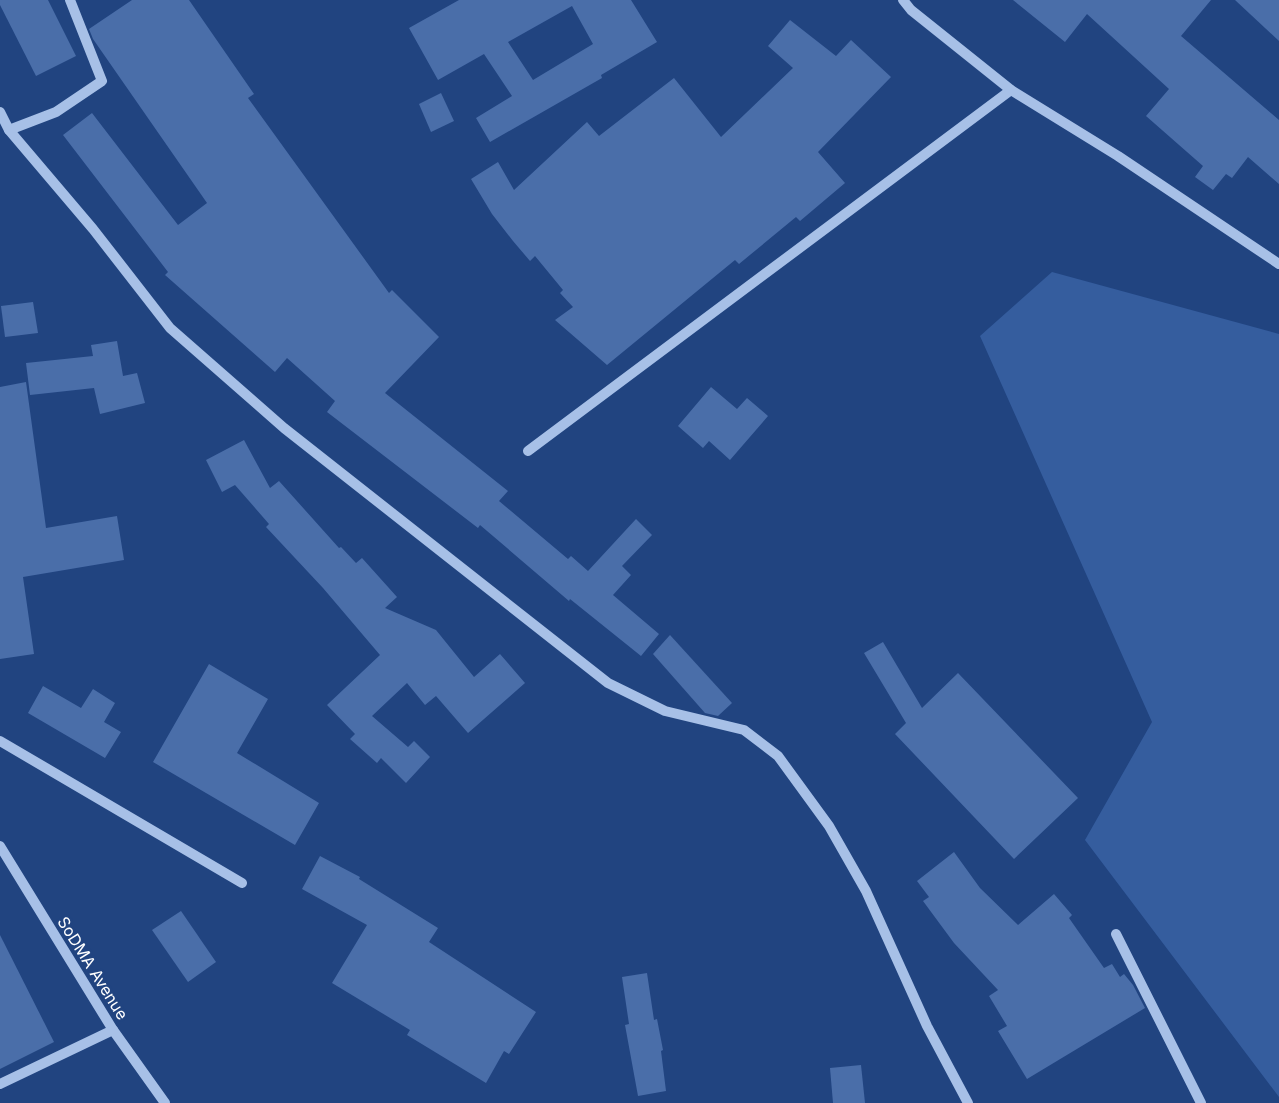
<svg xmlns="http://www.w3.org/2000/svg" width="1279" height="1103" font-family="Inter,sans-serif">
<rect width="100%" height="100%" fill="#214480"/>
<!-- green -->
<path fill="#355d9e" d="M1052 272 1279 334V1097L1085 840 1152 722 980 336Z"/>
<!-- building -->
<g fill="#4a6ea9" fill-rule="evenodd">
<path d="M0 0H48L76 56 36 76 0 5Z"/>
<path d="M132 0H189L254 94 248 98 389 293 392 290 439 337 385 393 508 491 499 501 568 559 571 556 588 571 636 519 652 535 622 566 631 575 613 595 659 634 641 656 570 599 569 601 480 525 478 528 327 412 335 401 287 358 275 372 165 275 168 272 63 135 92 113 178 225 207 203 93 39 89 29Z"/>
<path d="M459 0H631L657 42 601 75 602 78 490 142 476 118 512 96 484 54 438 80 409 28ZM572 6 593 44 533 80 508 42Z"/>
<path d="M1013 0H1211L1181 36 1279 120V184L1248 157 1232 178 1226 174 1213 190 1195 177 1203 166 1146 116 1169 89 1087 14 1065 42Z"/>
<path d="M1235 0H1279V41Z"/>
<path d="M790 20 836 56 851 40 891 77 818 152 845 183 800 221 796 217 739 264 735 260 607 365 555 320 573 307 560 293 563 290 535 256 530 261 513 241 492 214 471 179 498 162 514 190 587 122 599 136 674 78 721 137 793 68 768 46Z"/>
<path d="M441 93 454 121 431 132 419 104Z"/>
<path d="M33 302 38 333 5 337 1 306Z"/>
<path d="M117 341 123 376 137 373 145 403 100 414 94 388 30 395 26 363 93 356 91 345Z"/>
<path d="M26 382 46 528 117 516 124 560 23 577 34 654 0 659V387Z"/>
<path d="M711 387 737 409 747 398 768 416 730 460 709 441 703 448 678 426Z"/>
<path d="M244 440 270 488 279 481 339 548 341 547 356 563 362 558 397 597 385 608 436 630 474 677 500 654 525 683 468 733 436 696 425 705 407 683 372 716 408 747 414 741 430 757 406 783 381 758 377 763 350 739 355 734 327 705 380 655 323 588 266 527 269 524 235 485 222 492 206 460Z"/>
<path d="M670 635 732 703 718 716 705 713 653 654Z"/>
<path d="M883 642 922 708 958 673 1078 798 1014 859 895 734 906 723 864 653Z"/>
<path d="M209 664 268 699 237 753 319 803 295 845 153 762Z"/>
<path d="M43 686 81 708 93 689 115 703 104 722 121 732 105 758 28 713Z"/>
<path d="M954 852 980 888 1018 925 1054 894 1072 915 1069 918 1104 968 1112 964 1120 977 1124 974 1133 985 1145 1008 1027 1079 998 1031 1007 1026 989 996 998 990 954 943 923 901 929 897 917 881Z"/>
<path d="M320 856 360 877 359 879 438 928 429 942 536 1012 509 1054 504 1051 486 1083 407 1035 410 1030 332 983 367 925 302 889Z"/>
<path d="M181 911 216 962 188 982 152 930Z"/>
<path d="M0 935 54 1042 0 1069Z"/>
<path d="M647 973 654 1020 657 1019 663 1050 661 1051 666 1091 638 1096 625 1025 629 1024 622 977Z"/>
<path d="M861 1065 865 1103H833L830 1068Z"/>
</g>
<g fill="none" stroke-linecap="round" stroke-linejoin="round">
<!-- minor -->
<g stroke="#a7c0e7" stroke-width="10">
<path d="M903 0 911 10 1011 90 1118 156 1279 264"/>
<path d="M0 112 9 130 93 229 170 328 284 428 608 683 665 711 744 730 778 756 829 826 866 891 927 1026 968 1103"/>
<path d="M9 130 56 112 102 81 70 0"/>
<path d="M528 451 1011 90"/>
<path d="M0 741 242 883"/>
<path d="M0 846 113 1030 165 1103"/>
<path d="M1116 934 1201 1103"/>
<path d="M0 1084 113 1030"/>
</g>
</g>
<g text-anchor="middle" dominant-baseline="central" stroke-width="5" stroke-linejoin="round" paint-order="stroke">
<!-- street labels -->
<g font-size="16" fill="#fff" stroke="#214480">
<text transform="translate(93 968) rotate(58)">SoDMA Avenue</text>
</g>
</g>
</svg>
